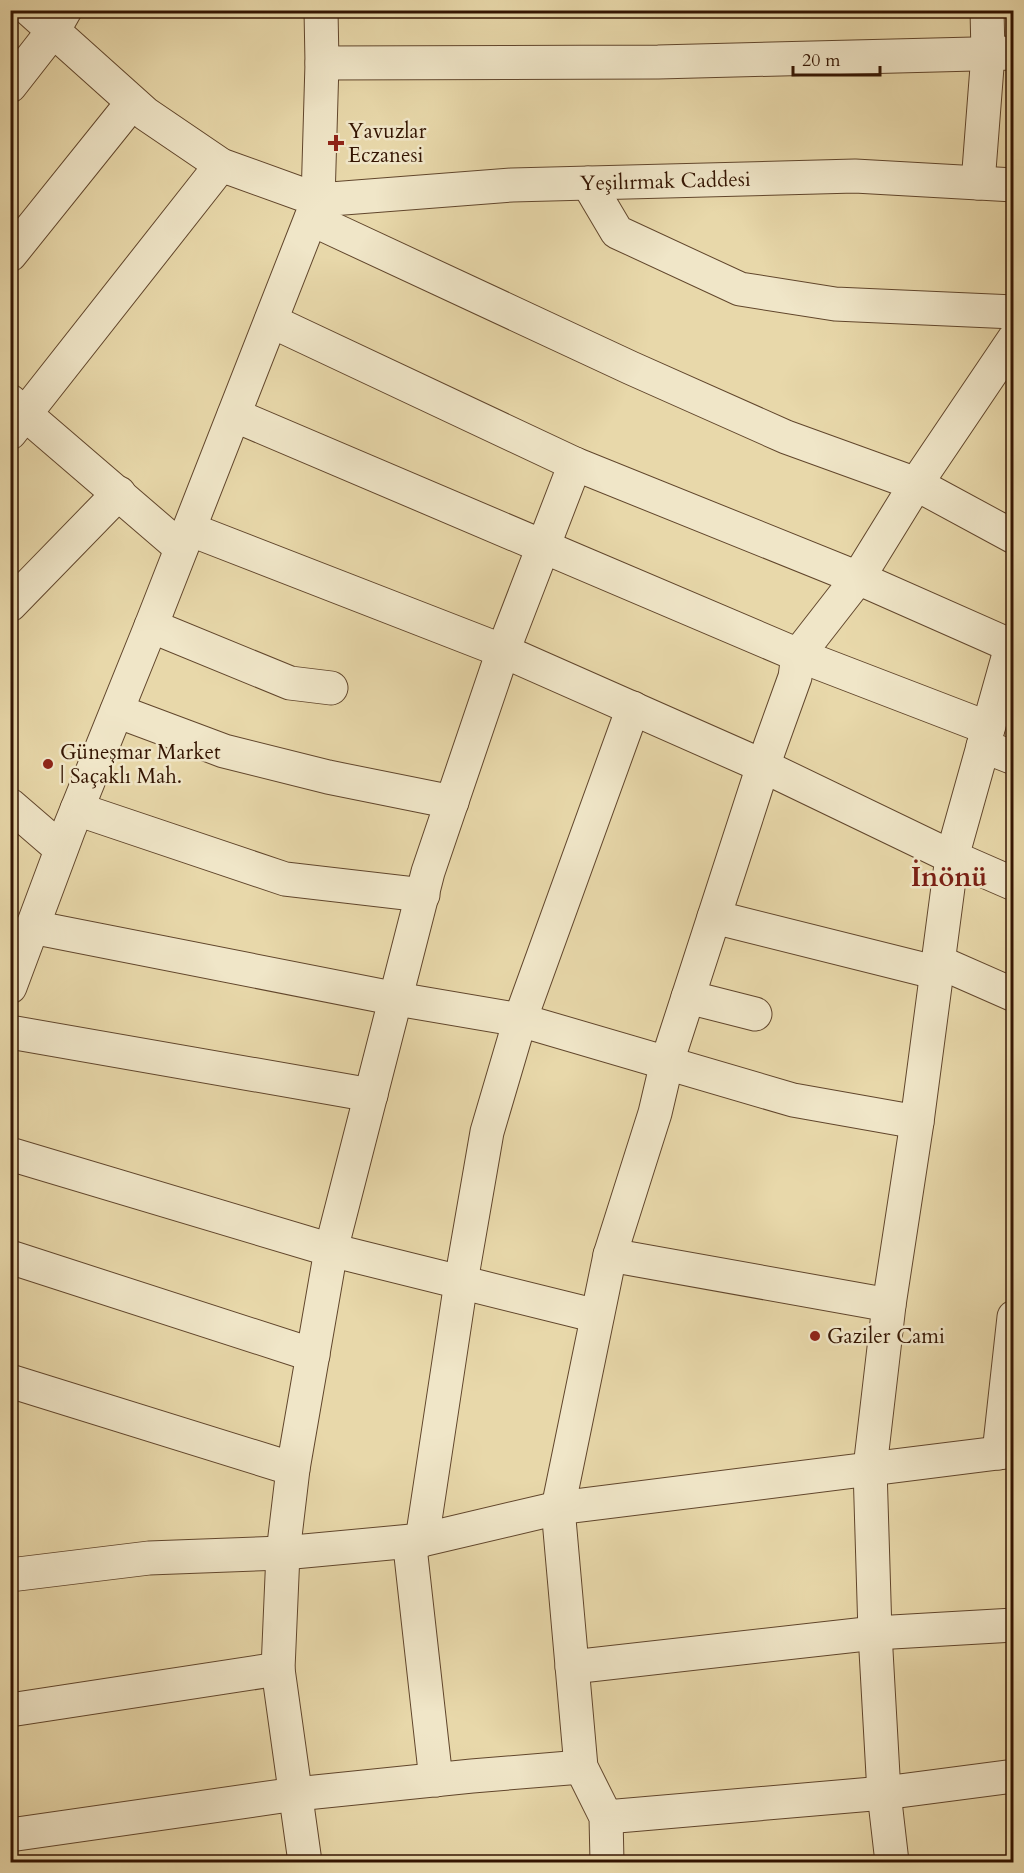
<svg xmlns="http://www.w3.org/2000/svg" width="1024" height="1873" font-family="Cardo,serif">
<rect width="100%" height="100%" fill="#e8d8aa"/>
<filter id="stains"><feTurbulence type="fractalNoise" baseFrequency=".00333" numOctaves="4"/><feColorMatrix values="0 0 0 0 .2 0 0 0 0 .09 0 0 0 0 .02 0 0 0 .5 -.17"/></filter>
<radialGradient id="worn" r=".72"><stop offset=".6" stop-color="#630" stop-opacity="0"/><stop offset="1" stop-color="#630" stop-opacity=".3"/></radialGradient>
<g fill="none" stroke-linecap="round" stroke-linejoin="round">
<defs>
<g id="minor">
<path d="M322 63 658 62 1014 53"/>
<path d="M10 86 53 31 65 10"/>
<path d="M588 183 617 232 740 289 835 304 1014 312"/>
<path d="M311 219 631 368 786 437 916 484 1014 537"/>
<path d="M10 255 132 103"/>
<path d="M271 321 575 464 858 578 1014 647"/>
<path d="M10 401 181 548"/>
<path d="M234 415 798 655 988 728"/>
<path d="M10 433 221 165"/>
<path d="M189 529 503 651 763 766 952 857 1014 884"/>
<path d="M10 605 119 493"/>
<path d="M151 626 290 683 331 688"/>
<path d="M117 711 224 751 328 777 452 802"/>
<path d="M983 746 1014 758"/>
<path d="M10 805 61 849"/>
<path d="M77 809 285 879 423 895"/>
<path d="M714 917 938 973"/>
<path d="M32 927 397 999 520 1020 793 1100 917 1122"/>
<path d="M939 962 1014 995"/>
<path d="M10 987 69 829 151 626 318 200 221 165 146 114 30 10"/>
<path d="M688 997 755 1014"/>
<path d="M10 1032 371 1095"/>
<path d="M10 1154 331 1250 597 1316"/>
<path d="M610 1255 889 1305"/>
<path d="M10 1257 313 1355"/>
<path d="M10 1381 293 1469"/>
<path d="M999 1453 1014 1317"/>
<path d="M10 1575 149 1558 283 1553 422 1540 558 1508 1014 1451"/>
<path d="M572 1667 875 1633 1014 1625"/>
<path d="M10 1710 278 1669"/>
<path d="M436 1780 410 1547 422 1540 461 1282 487 1132 520 1020 633 708"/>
<path d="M606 1817 884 1793 1014 1776"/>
<path d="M10 1835 296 1794 472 1776 581 1767"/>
<path d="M305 1862 278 1669 283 1553 293 1469 331 1250 428 872 503 651 575 464"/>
<path d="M607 1862 606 1817 581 1767 558 1508 610 1255 655 1113 667 1062 763 766 795 677 798 655 858 578 916 484 1014 339"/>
<path d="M892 1862 884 1793 875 1633 870 1468 889 1305 917 1122 952 857 1011 647"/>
</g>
<g id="tertiary">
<path id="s1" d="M321 10 322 63 318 200 512 185 855 176 1014 185"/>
<path d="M978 183 988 54 987 10"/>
</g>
</defs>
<!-- minor casing -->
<use href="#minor" stroke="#61462c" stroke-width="35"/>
<!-- tertiary casing -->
<use href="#tertiary" stroke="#61462c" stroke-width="35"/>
<!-- minor -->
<use href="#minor" stroke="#f0e6c8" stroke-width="33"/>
<!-- tertiary -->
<use href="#tertiary" stroke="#f0e6c8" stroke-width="33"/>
</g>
<!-- markers -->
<g fill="#8f2418" stroke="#f0e6c8" stroke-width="2">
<path d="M333 134h6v6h6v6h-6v6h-6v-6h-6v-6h6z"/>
<circle cx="48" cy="764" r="6"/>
<circle cx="815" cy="1336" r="6"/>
</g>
<g text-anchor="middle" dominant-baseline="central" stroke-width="5" stroke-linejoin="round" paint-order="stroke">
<!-- poi labels -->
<g font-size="21" fill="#341502" stroke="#f0e6c8" text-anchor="start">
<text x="348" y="131">Yavuzlar<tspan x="348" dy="24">Eczanesi</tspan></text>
<text x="60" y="752">Güneşmar Market<tspan x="60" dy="24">| Saçaklı Mah.</tspan></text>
<text x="827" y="1336">Gaziler Cami</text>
</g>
<!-- street labels -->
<g font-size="21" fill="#341502" stroke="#f0e6c8">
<text stroke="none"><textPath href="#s1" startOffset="538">Yeşilırmak Caddesi</textPath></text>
</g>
<!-- district labels -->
<g font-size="27" font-weight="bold" fill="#7a1f14" stroke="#f0e6c8">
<text x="949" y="877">İnönü</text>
</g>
</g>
<!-- margin -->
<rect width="1024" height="1873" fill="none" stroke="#e8d8aa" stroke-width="36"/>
<rect x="12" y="12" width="1000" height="1849" fill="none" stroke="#341502" stroke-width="3"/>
<rect x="18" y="18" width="988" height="1837" fill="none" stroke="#341502" stroke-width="1.5"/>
<!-- scale -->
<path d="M793 66v9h87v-9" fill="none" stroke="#341502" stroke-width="3"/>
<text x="802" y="66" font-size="18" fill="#341502" stroke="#f0e6c8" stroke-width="4.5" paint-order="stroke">20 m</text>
<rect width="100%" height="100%" filter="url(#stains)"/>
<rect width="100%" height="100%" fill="url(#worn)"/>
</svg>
